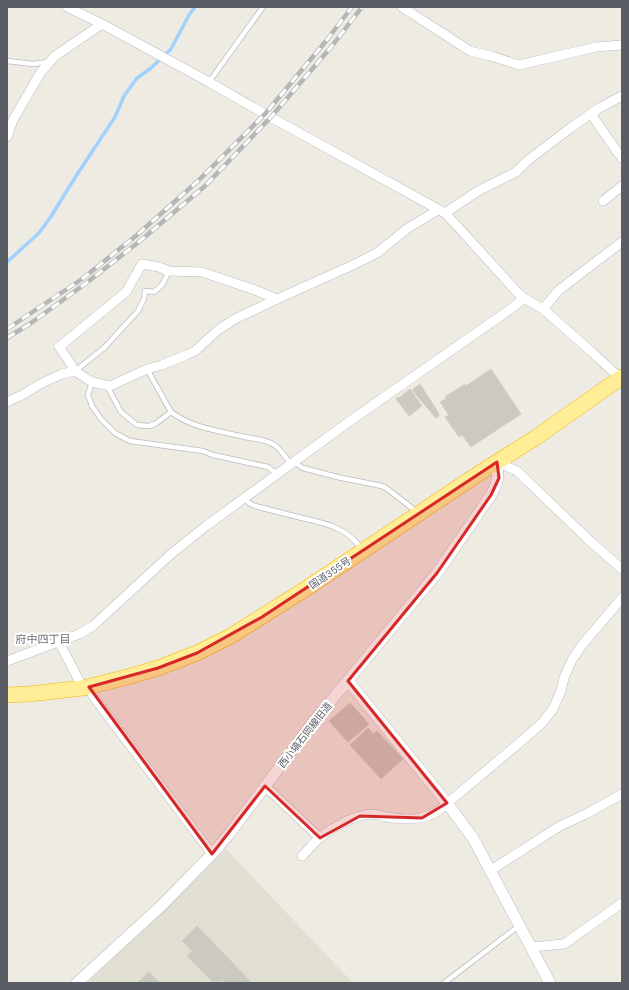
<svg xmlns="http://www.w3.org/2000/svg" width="629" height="990" font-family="'DM Sans','Noto Sans JP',sans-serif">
<rect width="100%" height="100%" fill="#eeece2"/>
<!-- education -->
<path fill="#e1ded2" d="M226 849 353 983H87L172 903Z"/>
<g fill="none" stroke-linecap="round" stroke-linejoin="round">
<!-- stream -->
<path stroke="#a1d1ff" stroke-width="3.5" d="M7 262 39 233 50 218 76 176 115 117 124 96 137 78 151 68 171 49 189 15 195 7"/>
</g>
<!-- building -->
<g fill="#cbc9c1" stroke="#d4cebf">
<path d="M491 369 521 414 471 447 462 435 459 437 445 417 449 415 440 402 446 399 445 397 465 384 466 386Z"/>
<path d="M420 384 438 412 439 416 436 418 412 390Z"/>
<path d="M410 389 422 406 409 416 396 399 398 397 399 398Z"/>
<path d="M350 703 369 724 348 742 329 721Z"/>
<path d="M368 728 373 734 377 731 403 759 381 779 350 745Z"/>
<path d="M197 926 252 983H225L222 980 219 983H214L187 956 192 951 182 941Z"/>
<path d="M149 972 160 983H137Z"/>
</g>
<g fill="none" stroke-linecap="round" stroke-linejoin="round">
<defs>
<g id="service">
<path d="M7 61 33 64 48 62"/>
<path d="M209 82 263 7"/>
<path d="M147 369 171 412C192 428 219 431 245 437 256 439 269 440 277 447 282 452 287 459 291 464"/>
<path d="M75 371 104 348 138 311 144 299 145 291 154 292 162 285 169 271"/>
<path d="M92 382 88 395 92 406 101 419 115 433 130 441 203 451 213 455 268 467 277 474"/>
<path d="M107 386 121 412 137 425 149 426 155 424 171 412"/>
<path d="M294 462 303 468 337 477 382 486 386 488 412 508"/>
<path d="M244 498 249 503 255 506C269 510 284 513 298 517 323 523 345 526 361 548"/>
<path d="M444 983 520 925"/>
</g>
<g id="minor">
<path d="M67 7 102 24 209 82 265 114 445 213 459 228 517 292 524 298 543 309 593 353 620 378"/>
<path d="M402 7 470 51 491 56 519 65 596 47 622 45"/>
<path d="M591 114 618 153 622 158"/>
<path d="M7 137 13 120 41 72 55 56 102 24"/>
<path d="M603 201 622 186"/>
<path d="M445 213 478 191 516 172 527 161 569 129 599 108 622 96"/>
<path d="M543 309 558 291 576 277 622 242"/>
<path d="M75 371 69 361 59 347 126 292 142 264 159 267 169 271 202 272 255 290 277 299"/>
<path d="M7 402 24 394 40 384 62 374 75 371 92 382 110 386 147 369 162 365 186 355 195 351 218 330 235 319 277 299 353 265 377 253 408 228 438 210"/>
<path d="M497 462 517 471 591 542 622 569"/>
<path d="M59 642 83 688"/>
<path d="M7 661 79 634 93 626 171 554 206 526 350 421 512 308 524 298"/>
<path d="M89 687 93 696 212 854"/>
<path d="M265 786 320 838"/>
<path d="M302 856C308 850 313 844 319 838 333 827 354 815 372 814 377 814 382 816 387 817 405 820 421 821 438 811L518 744 542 723 553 709 561 691 564 678 572 660 582 645 622 598"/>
<path d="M491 870 560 826 588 813 622 794"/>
<path d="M531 947 564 944 622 903"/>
</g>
<g id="tertiary">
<path d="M348 681 447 803 473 838 550 983"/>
<path d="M77 983 162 905 212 854 229 834 315 720 437 573 491 495C499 481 498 478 497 462"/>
</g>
<path id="trunk" d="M7 695 29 694 83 688 131 676 158 668 197 653 231 636 307 588 475 476 535 438 622 377"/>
</defs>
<!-- service casing -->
<use href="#service" stroke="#babcc2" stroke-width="6"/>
<!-- minor casing -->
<use href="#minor" stroke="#babcc2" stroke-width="10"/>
<!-- tertiary casing -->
<use href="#tertiary" stroke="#babcc2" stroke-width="12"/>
<!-- trunk casing -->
<use href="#trunk" stroke="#f0b200" stroke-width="16"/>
<!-- service -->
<use href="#service" stroke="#fff" stroke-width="4.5"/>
<!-- minor -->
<use href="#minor" stroke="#fff" stroke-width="9"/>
<!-- tertiary -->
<use href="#tertiary" stroke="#fff" stroke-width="11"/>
<!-- trunk -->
<use href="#trunk" stroke="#ffee97" stroke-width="15"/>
<defs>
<g id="rail">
<path d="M7 329 82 279 137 235 199 180 265 114 326 41 352 7"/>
<path d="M7 338 31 323 85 284 140 241 205 186 271 117 332 46 362 7"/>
</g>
</defs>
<!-- rail casing -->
<use href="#rail" stroke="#b5b6b7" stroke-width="4.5"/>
<!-- rail -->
<use href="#rail" stroke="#fff" stroke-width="3" stroke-dasharray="9" stroke-linecap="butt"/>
</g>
<!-- marked area -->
<path fill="#d62828" fill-opacity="0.2" stroke="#d62828" stroke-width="3" stroke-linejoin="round" d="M497 462 499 478 491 495 437 573 348 681 447 803 422 818 360 816 320 838 265 786 212 854 89 687 158 668 197 653 262 617Z"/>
<g text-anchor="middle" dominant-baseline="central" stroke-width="4" stroke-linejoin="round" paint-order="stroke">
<!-- street labels -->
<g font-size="10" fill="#5a5e64" stroke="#fff">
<text transform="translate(330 573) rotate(-34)">国道355号</text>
<text transform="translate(305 735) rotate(-52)">西小塙石岡線旧道</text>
</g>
<!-- neighbourhood labels -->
<g font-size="11" fill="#6b7076" stroke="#fff">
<text x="43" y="639">府中四丁目</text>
</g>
</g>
<!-- border -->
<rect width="629" height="990" fill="none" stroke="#5a5e64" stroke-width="16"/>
</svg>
